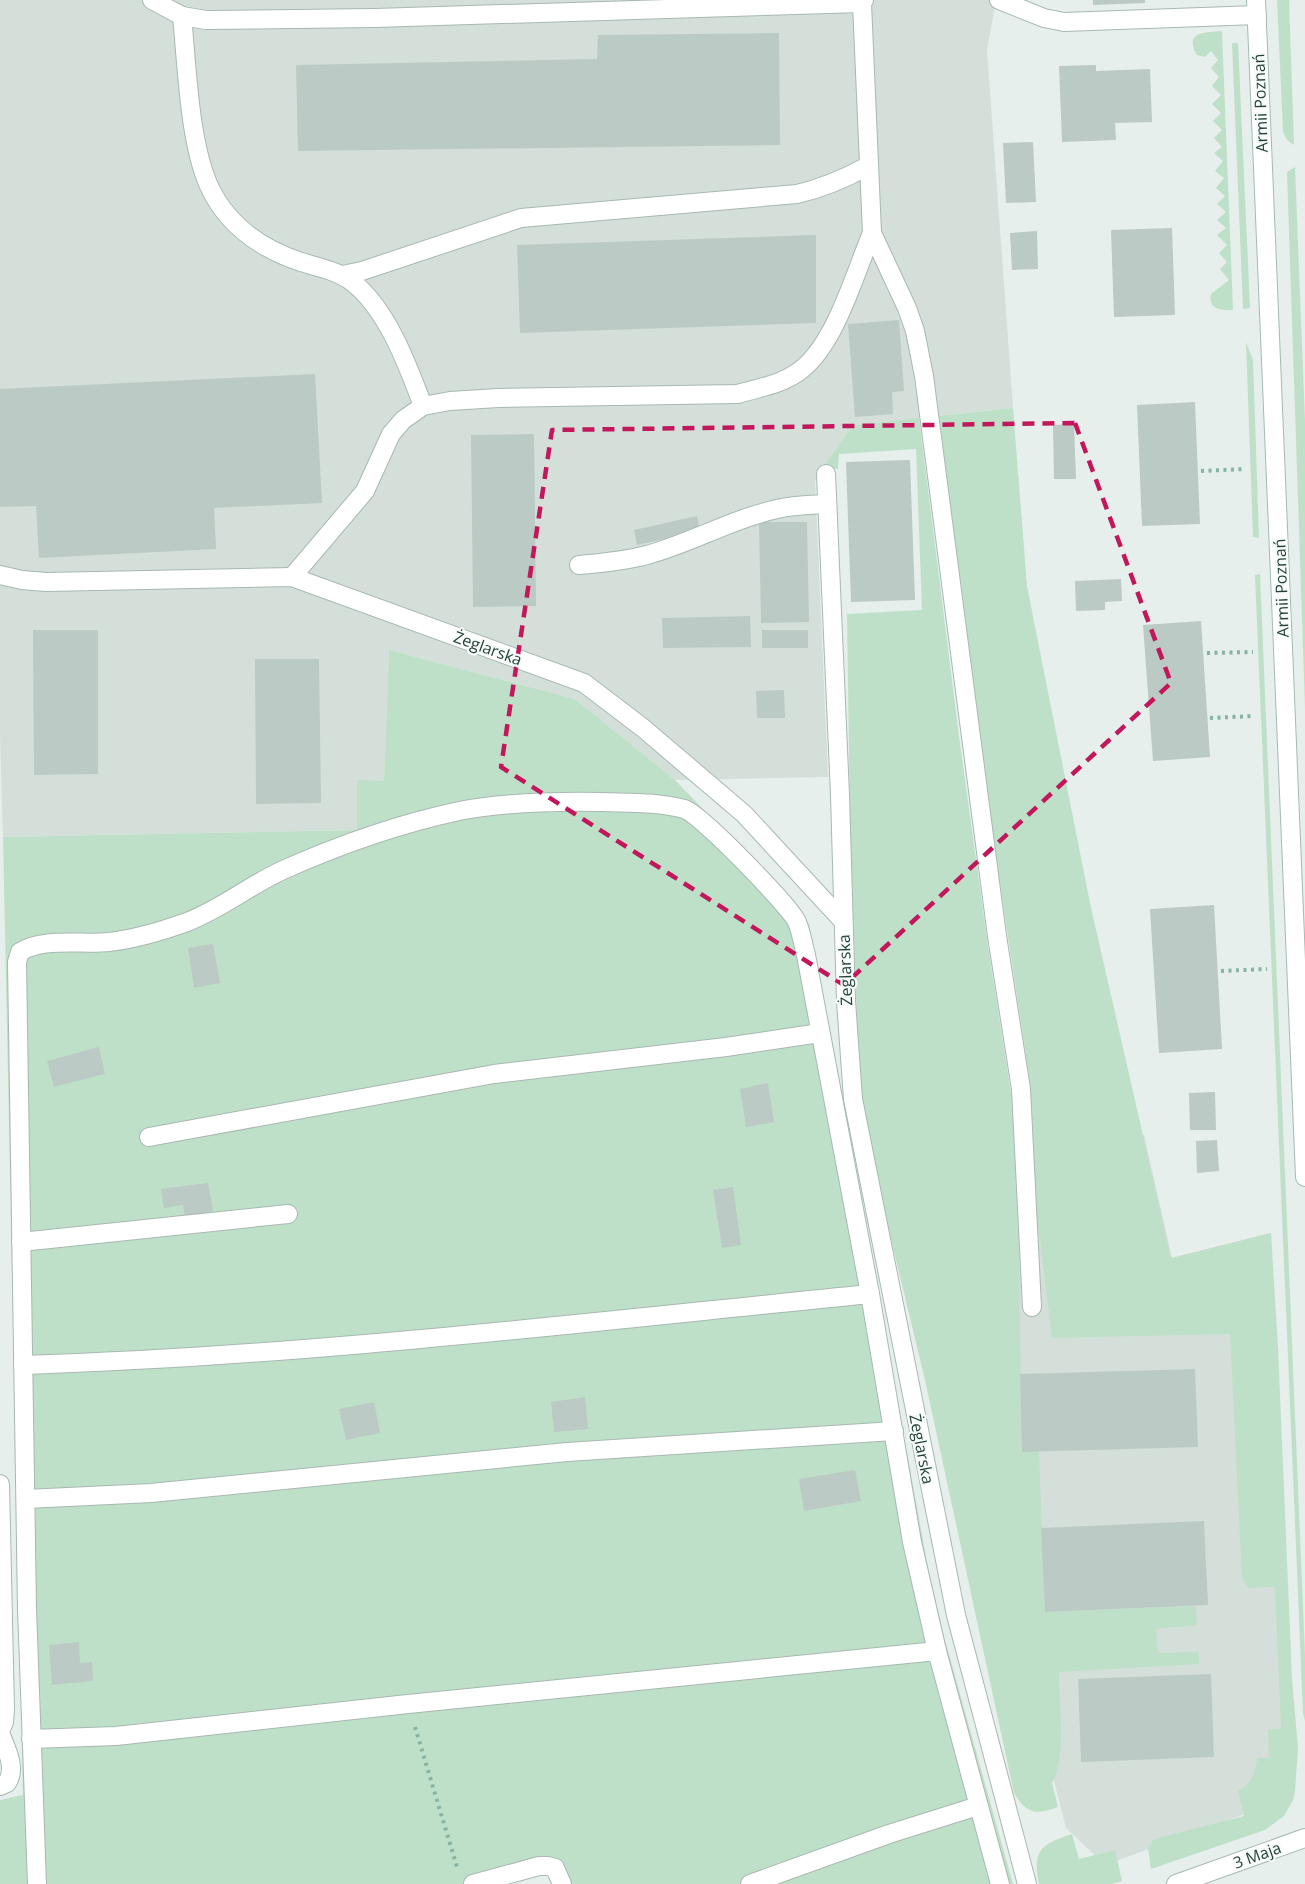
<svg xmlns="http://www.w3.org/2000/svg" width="1305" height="1884" font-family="'Open Sans',sans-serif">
<rect width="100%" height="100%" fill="#e6efeb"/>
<!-- built -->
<g fill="#d4dfda">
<path d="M0 0H996L987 50 1013 408 853 425 815 480 828 777 675 780 575 699 389 650 384 782 357 781V830L3 837 0 736Z"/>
<path d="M1144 1135 1172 1258 1271 1233 1286 1799 1105 1865 1066 1828 993 1545 920 1145Z"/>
</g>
<!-- green -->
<g fill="#bfe0c8">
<path d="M1277 0H1289L1294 145 1287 140 1283 132Z"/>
<path d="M1222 31 1233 310C1220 311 1208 309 1211 294L1229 280 1220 269 1227 262 1219 253 1227 245 1217 235 1226 228 1217 220 1226 212 1217 204 1225 196 1216 188 1224 178 1215 171 1223 161 1214 153 1222 147 1214 138 1222 130 1213 121 1221 113 1212 104 1221 95 1212 86 1219 77 1211 68 1218 60 1211 51 1205 57 1197 55C1183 32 1206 32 1222 31Z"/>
<path d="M1232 43H1238L1250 308 1243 309Z"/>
<path d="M1295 167 1305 421V708L1287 172Z"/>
<path d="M1246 342 1253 360 1259 538 1253 537Z"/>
<path d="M1013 408 1027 586 1090 903 1171 1258 1271 1233 1278 1347 1292 1678 1298 1748 1295 1792 1293 1800 1284 1816 1265 1830 1151 1869 1148 1848 1154 1839 1244 1816 1238 1791C1251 1784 1256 1773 1257 1758H1269L1268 1730 1281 1729 1275 1587 1249 1588 1242 1579 1230 1334 1052 1338 1038 1225 1030 1082 999 878 939 416Z"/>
<path d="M919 418 959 736 988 946 1012 1099 1019 1254 1022 1451H1039L1045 1612 1196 1606 1197 1625 1156 1629 1158 1653 1199 1652V1664L1059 1672C1059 1703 1067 1757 1052 1783L1058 1807C1036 1816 1026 1813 1014 1793L925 1380 891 1239 859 1082 850 819 847 614 922 610 916 449 839 454 838 469H822L853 425Z"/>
<path d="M1260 574 1305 1655V1721L1303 1713 1255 575Z"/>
<path d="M389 650 575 699 675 780 800 910 809 924 831 1037 929 1573 945 1640 1013 1884H555L546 1873 497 1884H0V1800L23 1795 3 837 357 830V780L384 781Z"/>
<path d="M1072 1834 1079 1859 1115 1850 1122 1881 1112 1884H1039C1032 1850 1041 1844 1072 1834Z"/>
</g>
<!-- building -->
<g fill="#bbcac4">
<path d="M1093 0H1145V3L1093 5Z"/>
<path d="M779 33 780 145 298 151 296 65 597 59 598 35Z"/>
<path d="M1096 65V71L1150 69 1152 122 1115 123 1116 140 1062 142 1059 66Z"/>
<path d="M1033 142 1036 202 1006 203 1003 143Z"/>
<path d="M1172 228 1175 315 1114 317 1111 230Z"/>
<path d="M1037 231 1038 269 1012 270 1010 233Z"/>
<path d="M816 235V323L520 333 517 245Z"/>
<path d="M899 320 904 391 892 392 893 414 855 417 848 324Z"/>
<path d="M315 374 322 503 214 508 216 549 39 558 36 506 0 507V389Z"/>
<path d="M1195 402 1200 524 1142 526 1137 405Z"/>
<path d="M1074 424 1076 479H1054L1053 425Z"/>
<path d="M534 434 536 606 473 607 471 435Z"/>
<path d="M910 460 915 600 851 602 846 462Z"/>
<path d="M697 516 700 531 637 545 634 530Z"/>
<path d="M759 522H807L809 622 761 623Z"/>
<path d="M1121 579 1122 601 1105 602V610L1076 611 1075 581Z"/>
<path d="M750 616 751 647 663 648 662 618Z"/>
<path d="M1201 621 1210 757 1153 761 1143 625Z"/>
<path d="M33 630H98V774L34 775Z"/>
<rect x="762" y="630" width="46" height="18"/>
<path d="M255 659H319L321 803 256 804Z"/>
<path d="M784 690 785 718H757L756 691Z"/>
<path d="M1214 905 1222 1049 1159 1053 1150 909Z"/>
<path d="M213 944 220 983 194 988 188 948Z"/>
<path d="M99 1047 105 1074 54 1087 47 1061Z"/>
<path d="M768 1083 774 1122 746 1127 740 1089Z"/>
<path d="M1215 1092 1216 1130H1190L1189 1093Z"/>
<path d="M1217 1140 1219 1171 1197 1173 1196 1141Z"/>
<path d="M208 1183 213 1211 185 1217 183 1205 164 1208 161 1189Z"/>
<path d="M733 1187 741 1245 722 1248 713 1190Z"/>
<path d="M1195 1369 1198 1447 1022 1452 1020 1374Z"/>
<path d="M585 1397 588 1429 554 1432 551 1402Z"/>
<path d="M374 1402 380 1433 346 1440 339 1409Z"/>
<path d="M855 1470 861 1501 804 1511 799 1479Z"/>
<path d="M1204 1521 1208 1605 1045 1612 1041 1528Z"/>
<path d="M79 1642 80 1663 92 1662 93 1681 52 1685 49 1645Z"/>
<path d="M1211 1674 1214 1757 1081 1762 1078 1679Z"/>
</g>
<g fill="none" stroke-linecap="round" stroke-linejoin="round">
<defs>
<g id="lane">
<path d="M152 0 182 16 206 20 375 18 862 3"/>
<path d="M864 0 862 3 872 233 907 308 915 331 924 376 997 936 1021 1089 1032 1307"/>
<path d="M999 0 1044 18 1064 22 1257 15"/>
<path d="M182 16C187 66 189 141 209 186 227 225 262 249 301 262 318 267 337 271 351 281 387 308 408 366 423 406"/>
<path d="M342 275 362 271 521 218 797 194C823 188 844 179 868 166"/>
<path d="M579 565C601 563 625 561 647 555 691 543 732 519 777 509 793 505 810 505 827 504"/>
<path d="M292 577 365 491 391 434 403 420 423 406 450 401 498 398 737 394C759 388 784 384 802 369 836 342 855 273 872 233"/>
<path d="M149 1137 494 1074 726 1047 820 1033"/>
<path d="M21 1242 288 1214"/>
<path d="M23 1365C307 1356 588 1322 870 1294"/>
<path d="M26 1499 151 1493 567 1452 894 1431"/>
<path d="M0 1733C6 1748 17 1768 7 1783L0 1786"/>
<path d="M31 1739 116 1736 408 1704 937 1651"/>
<path d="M37 1884 27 1609 17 962 20 952C43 937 82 945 109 942 136 939 162 931 187 922 221 909 250 885 283 870 339 845 399 824 459 811 506 802 555 801 603 802 630 803 658 802 684 809 700 813 786 903 796 920 801 930 803 944 806 955L870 1294 912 1542 937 1651 1000 1884"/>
<path d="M473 1884 539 1866H548L555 1868 562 1884"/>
<path d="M750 1884 889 1834 978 1806"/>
</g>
<g id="street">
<path d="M826 474 840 795 846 1001 853 1099 956 1615 1027 1884"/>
<path d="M0 575 22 580 46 582 292 577 584 683 643 728 744 814 843 921"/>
<path d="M0 1484 5 1710 4 1722 0 1731"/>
<path d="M1176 1884 1305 1838"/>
</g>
<path id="secondary" d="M1256 0 1305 1177"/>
</defs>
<!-- lane casing -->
<use href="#lane" stroke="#a8b8b2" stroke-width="20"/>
<!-- street casing -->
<use href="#street" stroke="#a8b8b2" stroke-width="20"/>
<!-- secondary casing -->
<use href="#secondary" stroke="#a4bbb3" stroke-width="20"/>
<!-- path -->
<g stroke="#86b3a5" stroke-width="4" stroke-dasharray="3 4.5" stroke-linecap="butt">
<path d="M1201 471 1245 469"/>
<path d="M1207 653 1253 652"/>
<path d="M1210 718 1255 716"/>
<path d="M1221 971 1267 969"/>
<path d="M415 1727 457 1867"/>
</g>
<!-- lane -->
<use href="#lane" stroke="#fff" stroke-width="18"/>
<!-- street -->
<use href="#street" stroke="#fff" stroke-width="18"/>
<!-- secondary -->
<use href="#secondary" stroke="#fff" stroke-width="18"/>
</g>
<!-- marked area -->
<path fill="none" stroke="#c2185b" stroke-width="4.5" stroke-dasharray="12 8" stroke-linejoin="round" d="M1075 423 1171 683 844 985 501 767 552 430Z"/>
<g text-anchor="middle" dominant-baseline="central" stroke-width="4.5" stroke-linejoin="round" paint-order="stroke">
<!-- street labels -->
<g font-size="16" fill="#24423a" stroke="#f7fbf9">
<text transform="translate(1260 103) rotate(-92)">Armii Poznań</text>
<text transform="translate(1281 588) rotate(-92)">Armii Poznań</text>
<text transform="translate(488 648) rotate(20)">Żeglarska</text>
<text transform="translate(845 970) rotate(-92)">Żeglarska</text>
<text transform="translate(922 1449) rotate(79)">Żeglarska</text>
<text transform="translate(1257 1855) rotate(-20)">3 Maja</text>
</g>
</g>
</svg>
